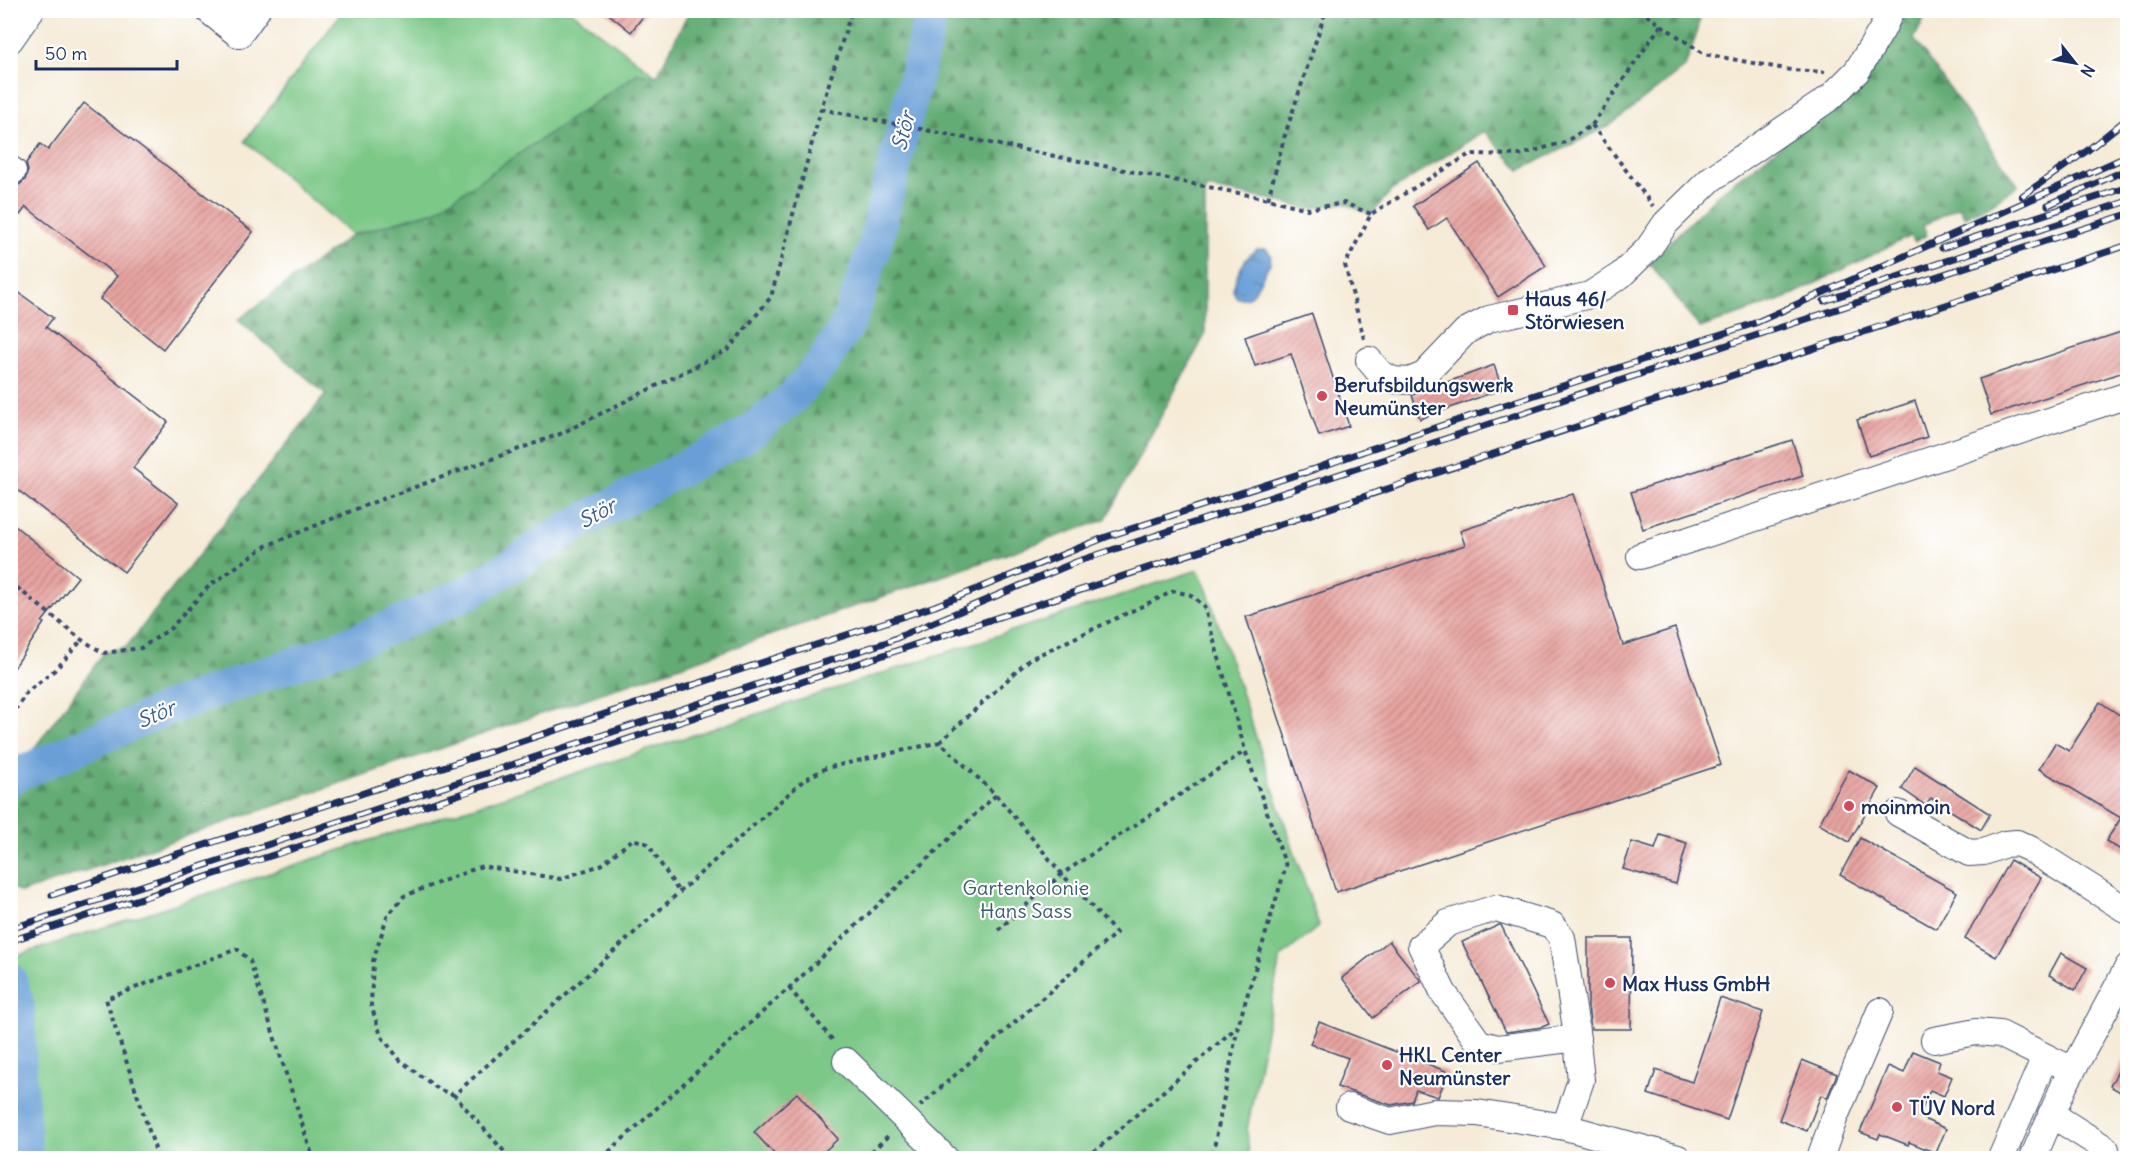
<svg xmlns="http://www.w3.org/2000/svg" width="2138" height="1169" font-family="Delius,sans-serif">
<defs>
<pattern id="forest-firs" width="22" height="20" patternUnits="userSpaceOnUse" patternTransform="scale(1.5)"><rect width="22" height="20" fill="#64ac74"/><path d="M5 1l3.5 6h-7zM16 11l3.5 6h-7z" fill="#528c62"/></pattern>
<pattern id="water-ripples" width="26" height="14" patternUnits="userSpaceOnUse" patternTransform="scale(1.5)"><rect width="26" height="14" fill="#699fd6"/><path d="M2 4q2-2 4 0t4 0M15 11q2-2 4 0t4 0" fill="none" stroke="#5682b1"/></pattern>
<pattern id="building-hatch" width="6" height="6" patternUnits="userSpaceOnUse" patternTransform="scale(1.5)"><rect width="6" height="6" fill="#e8a4a0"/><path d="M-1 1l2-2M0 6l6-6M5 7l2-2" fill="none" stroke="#bb8686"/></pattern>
</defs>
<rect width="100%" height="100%" fill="#fff"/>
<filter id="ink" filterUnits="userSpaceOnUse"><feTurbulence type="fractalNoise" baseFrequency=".0167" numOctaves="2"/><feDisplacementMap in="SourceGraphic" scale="12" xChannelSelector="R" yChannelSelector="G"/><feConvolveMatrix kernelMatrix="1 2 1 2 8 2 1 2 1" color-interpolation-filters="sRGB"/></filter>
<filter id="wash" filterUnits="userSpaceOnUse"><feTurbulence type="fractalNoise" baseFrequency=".008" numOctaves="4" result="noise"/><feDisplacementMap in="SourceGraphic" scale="24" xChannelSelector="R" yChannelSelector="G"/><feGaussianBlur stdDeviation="1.35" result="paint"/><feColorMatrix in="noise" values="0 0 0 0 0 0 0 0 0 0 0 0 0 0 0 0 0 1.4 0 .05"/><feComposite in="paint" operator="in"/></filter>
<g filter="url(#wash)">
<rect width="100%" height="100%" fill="#f5ebd7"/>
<!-- green -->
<g fill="#7bc887" stroke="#4b7c72" stroke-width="1.5">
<path d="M343 11H571L657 76 638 74 435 211 352 235 245 141Z"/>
<path d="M1198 570 1207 590 1319 926 1280 958 1247 1130 1249 1158H11L10 958Z"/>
</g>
<!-- forest -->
<g fill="url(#forest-firs)" stroke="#406e69" stroke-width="1.5">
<path d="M689 11H1701L1698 30 1685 67 1609 126 1520 170 1484 131 1391 191 1371 214 1344 203 1308 209 1268 199 1205 188V335L1105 520 21 893 11 887V780L104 653 127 646 326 394 238 320 352 235 435 211 638 73 657 76Z"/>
<path d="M1905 11H1928L1914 39 2018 185 1994 202 1965 217 1959 207 1923 225 1927 235 1915 242 1910 236 1786 298 1700 328 1649 263 1718 194 1864 82 1895 34Z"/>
</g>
<!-- water -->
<path fill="url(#water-ripples)" stroke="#42679a" stroke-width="1.5" d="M1258 249H1266L1271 255 1270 263 1253 294 1246 298H1237L1233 291C1235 276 1245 256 1258 249Z"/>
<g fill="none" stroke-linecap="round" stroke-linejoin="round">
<!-- river -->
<g stroke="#699fd6" stroke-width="34">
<path d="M10 780 14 776 170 707 303 661 386 629 469 592 571 527 746 435 792 398 822 364 849 322 874 248 932 10"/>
<path d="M10 980 18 1007 20 1080 26 1158"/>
</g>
</g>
<g id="blocks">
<!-- building -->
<g fill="url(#building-hatch)">
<path d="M604 10H648L631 32Z"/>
<path d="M84 103 253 232 163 349 100 299 117 276 26 207 20 215 10 208V186L19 185 25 180 28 171 26 163 40 144 48 150Z"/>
<path d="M1479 163 1546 266 1498 297 1447 218 1429 230 1413 206Z"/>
<path d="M10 286 53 318 46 327 168 422 133 468 178 503 124 572 10 484Z"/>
<path d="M1312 314 1349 426 1319 436 1291 354 1255 366 1245 337Z"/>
<path d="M2127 330V371L1991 415 1979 379Z"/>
<path d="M1494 365 1502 389 1420 419 1412 395Z"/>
<path d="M1915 401 1927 437 1869 456 1857 420Z"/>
<path d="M1792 440 1803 476 1643 529 1631 492Z"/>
<path d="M1573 494 1623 645 1675 628 1721 765 1336 892 1246 617 1465 545 1460 531Z"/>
<path d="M10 522 78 577 42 622 44 623 10 674Z"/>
<path d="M2100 702 2127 720V854L2106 841 2121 818 2039 769 2055 743 2069 751Z"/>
<path d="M1915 766 1990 814 1981 830 1931 798 1925 805 1902 789Z"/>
<path d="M1849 770 1880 788 1849 842 1819 824Z"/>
<path d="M1660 835 1687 843 1676 884 1623 869 1632 842 1655 849Z"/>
<path d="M1860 838 1957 892 1936 929 1840 875Z"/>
<path d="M2010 860 2041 878 1996 957 1965 939Z"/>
<path d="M1499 925H1501L1549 1024 1542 1027 1506 1032 1462 942Z"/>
<path d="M1588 938H1632L1631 1029H1591L1588 1006Z"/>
<path d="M1389 941 1421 981 1373 1018 1342 978Z"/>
<path d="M2061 953 2087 968 2075 990 2049 975Z"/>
<path d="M1720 998 1763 1012 1727 1120 1648 1094 1656 1070 1692 1082Z"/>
<path d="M1319 1022 1448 1072 1438 1097 1416 1090 1412 1101 1391 1105 1337 1087 1348 1058 1310 1044Z"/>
<path d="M1913 1051 1940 1062 1937 1071 1952 1077 1944 1096 1930 1090 1919 1117 1946 1129 1936 1153 1909 1142 1908 1145 1880 1134 1878 1139 1860 1132 1888 1066 1904 1073Z"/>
<path d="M2127 1054V1096L2110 1086Z"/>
<path d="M1802 1060 1837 1074 1827 1098 1821 1095 1807 1131 1779 1120Z"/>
<path d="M797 1093 838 1139 817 1158H778L754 1132Z"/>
</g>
</g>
</g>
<g filter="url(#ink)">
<use href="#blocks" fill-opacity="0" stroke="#3c4b70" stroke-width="1.5"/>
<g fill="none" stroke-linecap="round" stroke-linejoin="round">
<defs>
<g id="minor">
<path d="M208 10 239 35 257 10"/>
<path d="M10 40 31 10"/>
<path d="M10 169 13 171"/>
<path d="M1369 360 1380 373 1393 380 1409 381 1424 375 1466 331 1489 319 1590 295 1621 275 1648 249 1666 223 1711 179 1831 97 1857 71 1883 28 1891 10"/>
<path d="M1640 556 2128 395"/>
<path d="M1898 813 1969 853 1984 852 2005 844 2017 843 2030 849 2128 911"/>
<path d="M1934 1040 1976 1032 2000 1034 2072 1070"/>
<path d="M846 1061 945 1158"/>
<path d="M1349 1107 1390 1121 1434 1112 1477 1113 1565 1127 1678 1158"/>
<path d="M2051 1114 2106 1149 2103 1158"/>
<path d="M1565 1127 1581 1080 1575 1022 1562 938 1552 925 1496 908 1448 923 1421 946 1443 992 1479 1043 1498 1048 1577 1038"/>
<path d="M1820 1158 1834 1119 1880 1011"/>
<path d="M2001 1158 2045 1057"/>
<path d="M2033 1158 2064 1086 2128 967"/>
</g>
</defs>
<!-- minor casing -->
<use href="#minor" stroke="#3c4b70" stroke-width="28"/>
<!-- path -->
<g stroke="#3c4b70" stroke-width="4" stroke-dasharray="4.5 4.5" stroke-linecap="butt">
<path d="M1639 10 1704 54 1791 70 1825 72"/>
<path d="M821 109 1268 199 1308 209 1344 203 1371 214"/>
<path d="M1592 125 1653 206"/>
<path d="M1268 199 1284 138 1326 10"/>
<path d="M1364 339 1345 265 1371 214 1470 154 1520 155 1565 142 1592 125 1661 25"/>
<path d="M10 582 82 640 104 653 141 648 171 628 209 586 266 546 366 505 560 434 728 350 771 297 821 109 852 10"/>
<path d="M10 718 27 692 56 669 82 640"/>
<path d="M940 742 1030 659 1174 591 1191 595 1204 606 1245 750 1286 866 1238 1026 1212 1158"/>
<path d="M998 930 1062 874 1245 751"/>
<path d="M789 988 835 1043"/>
<path d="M454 1095 438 1089 400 1060 381 1036 371 1005 373 961 387 917 404 896 482 866 560 879 601 865 633 839 648 844 679 892"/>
<path d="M158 1158 106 999 237 949 250 961 313 1158"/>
<path d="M510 1158 454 1095 804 780 826 768 940 742 996 795 1062 874 1116 933 920 1106"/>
<path d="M602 1158 789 988 996 795"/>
<path d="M865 1158 890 1134"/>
<path d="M1087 1158 1238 1026"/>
</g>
<!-- minor -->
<use href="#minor" stroke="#fff" stroke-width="26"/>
<defs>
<g id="rail">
<path d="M2022 196 2088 150 2128 118"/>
<path d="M2048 205 2128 169"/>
<path d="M1942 248 2128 187"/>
<path d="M1824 301 2128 201"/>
<path d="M1304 473 1364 451 1755 323 2128 156"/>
<path d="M52 895 935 606 1106 537 1311 470"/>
<path d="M10 929 887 642 1076 562 1733 343 2128 214"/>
<path d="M10 941C717 712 1422 476 2128 245"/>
</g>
</defs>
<!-- rail casing -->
<use href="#rail" stroke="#1b2f5e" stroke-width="7"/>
<!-- rail -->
<use href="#rail" stroke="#fff" stroke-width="4.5" stroke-dasharray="14" stroke-linecap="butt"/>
</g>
</g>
<!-- markers -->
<g fill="#d1495b" stroke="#fff" stroke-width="2">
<rect x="1507" y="304" width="12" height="12" rx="3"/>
<circle cx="1322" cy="396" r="6"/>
<circle cx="1849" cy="806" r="6"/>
<circle cx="1610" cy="983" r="6"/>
<circle cx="1387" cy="1065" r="6"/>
<circle cx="1897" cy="1107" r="6"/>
</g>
<g text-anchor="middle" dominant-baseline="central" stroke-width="4.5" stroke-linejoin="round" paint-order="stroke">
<!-- poi labels -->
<g font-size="20" font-weight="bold" fill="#1b2f5e" stroke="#fff" text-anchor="start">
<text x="1525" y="298">Haus 46/<tspan x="1525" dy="23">Störwiesen</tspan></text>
<text x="1334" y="384">Berufsbildungswerk<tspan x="1334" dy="23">Neumünster</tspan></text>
<text x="1861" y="806">moinmoin</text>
<text x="1622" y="983">Max Huss GmbH</text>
<text x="1399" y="1054">HKL Center<tspan x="1399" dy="23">Neumünster</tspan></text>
<text x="1909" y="1107">TÜV Nord</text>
</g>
<!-- park labels -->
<g font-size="20" fill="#385d6a" stroke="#fff">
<text x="1026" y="887">Gartenkolonie<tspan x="1026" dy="23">Hans Sass</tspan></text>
</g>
<!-- water labels -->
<g font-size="21" font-style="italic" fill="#3a5c8e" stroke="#fff">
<text transform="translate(903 131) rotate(-76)">Stör</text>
<text transform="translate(597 513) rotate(-28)">Stör</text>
<text transform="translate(156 714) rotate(-23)">Stör</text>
</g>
</g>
<!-- margin -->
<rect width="2138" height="1169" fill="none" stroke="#fff" stroke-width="36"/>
<!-- north arrow -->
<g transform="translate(2075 63) rotate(121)" stroke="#ffffff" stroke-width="4.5" paint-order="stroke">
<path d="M0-4.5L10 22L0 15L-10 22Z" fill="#1b2f5e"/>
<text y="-9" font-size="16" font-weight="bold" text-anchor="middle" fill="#1b2f5e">N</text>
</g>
<!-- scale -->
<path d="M36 60v9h141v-9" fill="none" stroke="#1b2f5e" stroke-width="3"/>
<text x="45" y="60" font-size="18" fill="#1b2f5e" stroke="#ffffff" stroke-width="4.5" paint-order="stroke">50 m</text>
</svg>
